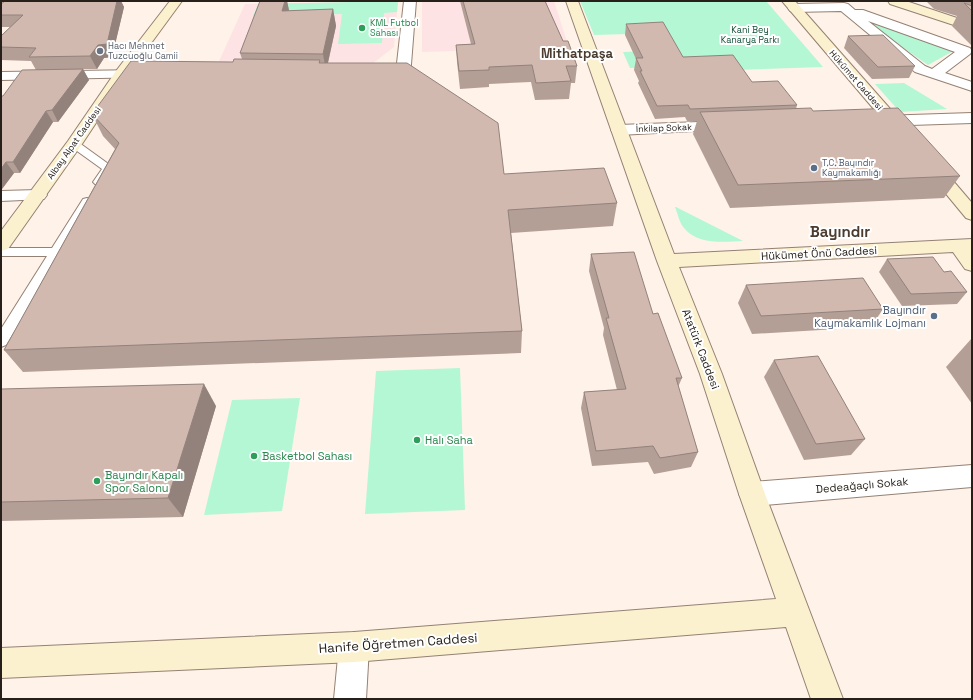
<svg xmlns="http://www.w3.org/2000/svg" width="973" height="700" font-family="'Space Grotesk',sans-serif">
<rect width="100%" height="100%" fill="#fff2e9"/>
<!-- education -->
<g fill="#fee3e5">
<path d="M398 1 394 47 363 71 215 70 245 4Z"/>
<path d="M422 1H554L569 48 422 52Z"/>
</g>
<!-- green -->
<g fill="#b4f7d4">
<path d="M398 1 397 12 384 13 382 43 338 44 342 14 253 16 258 4Z"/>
<path d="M580 1H766L823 67 736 70 732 64 630 68 623 52 672 50 663 33 594 35Z"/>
<path d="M863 20 955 50 928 65Z"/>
<path d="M904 83 947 109 900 112 875 84Z"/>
<path d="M675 207H676L743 241C723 242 698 245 684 228 679 222 678 214 675 207Z"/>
<path d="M460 368 465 510 365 514 376 371Z"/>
<path d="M300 398 282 511 204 515 232 400Z"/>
</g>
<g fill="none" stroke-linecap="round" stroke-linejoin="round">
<defs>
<g id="lane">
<path d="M74 141 78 142 114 168 103 184H95L93 182 102 169 70 146 69 144Z"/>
<path d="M87 198 91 199 93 202 6 345 1 347V329L47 256H1V248H52L83 199Z"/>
</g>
<g id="street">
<path d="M404 1H416L410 77 408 80 403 81 381 79 379 76 381 73 396 72Z"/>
<path d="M844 3 848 4 855 10H863L970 48 972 51 970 54 945 73 972 82V91L915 72 841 11 794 12 790 11 788 8 790 5 794 4ZM868 21 955 52 932 69 925 66Z"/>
<path d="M144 70 149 71 151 74 149 77 1 80V72Z"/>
<path d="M972 113V123L880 126 875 124 872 121 875 118 880 116Z"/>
<path d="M726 121 732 123 734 126 732 129 619 135 613 133 611 130 613 127 619 125Z"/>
<path d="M38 190 44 191 47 195 44 199 1 201V191Z"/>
<path d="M972 465V487L752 506 743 502 739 494 743 486 752 482Z"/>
<path d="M354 632 365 636 369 647 366 699H334L339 647 343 636Z"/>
</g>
<g id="secondary">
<path d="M1 1H77L75 4 71 5 1 6Z"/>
<path d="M170 1H182L127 76 82 144 8 249 1 251V231L68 141 116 71Z"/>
<path d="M566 1H578L674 254 972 239V271L965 269 953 252 679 267 722 374 765 494 843 699H811L786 627 354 662 1 678V648L354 632 776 599 739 494 700 374 657 261Z"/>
<path d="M782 1H795L907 128 909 131 907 134 901 136 895 134Z"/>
<path d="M888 1H906L972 23V31L890 4Z"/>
<path d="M931 161 937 162 972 203V220L966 218 923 166 925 162Z"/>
</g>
</defs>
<!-- lane casing -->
<use href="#lane" stroke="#948174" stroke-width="2"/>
<!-- street casing -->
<use href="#street" stroke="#948174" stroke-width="2"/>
<!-- secondary casing -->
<use href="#secondary" stroke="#948174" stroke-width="2"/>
<!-- lane -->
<use href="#lane" fill="#fff" fill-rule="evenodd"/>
<!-- street -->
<use href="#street" fill="#fff" fill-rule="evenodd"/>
<!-- secondary -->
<use href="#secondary" fill="#fcf1ce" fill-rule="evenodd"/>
</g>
<!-- wall -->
<g fill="#b49f97">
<path d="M5 1H121L124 7 112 57 104 58 97 69H83L89 80 58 122H53L20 173H14L2 189 1 190V96H3L36 70 31 61 1 60V36L10 27H1V4Z"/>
<path d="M260 1H287L289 11 333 9 336 26 328 63 504 174 617 203 613 226 511 233 522 331 521 353 23 372 4 350 115 149 103 136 92 114 242 59 240 53Z"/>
<path d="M460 1H545L563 41 577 66 575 83H571L569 99 535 100 531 82 489 84V87L460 89 457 62 456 45 471 44Z"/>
<path d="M926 1H972V46L952 26 957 16 934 9Z"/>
<path d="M626 24 683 57 752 82 797 105 796 109 813 111 960 176 944 198 730 208 693 134 697 121H687L685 117 655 119 638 83 639 81 634 70 636 59 625 35Z"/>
<path d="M848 36 915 66 909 78 872 79 844 48Z"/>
<path d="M591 254 653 314 682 378 678 387 698 452 691 467 654 474 648 462 592 466 581 408 584 392 617 390 603 335 604 328 589 271Z"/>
<path d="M887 259 944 272 967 292 957 304 902 306 879 272Z"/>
<path d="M746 285 883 309 871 327 752 334 738 303Z"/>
<path d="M972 338V404L946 367Z"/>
<path d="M774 360 865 439 851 455 804 460 764 377Z"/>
<path d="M1 389 216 406 183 517 1 521Z"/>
</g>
<!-- shaded-wall -->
<g fill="#92827b">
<path d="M117 1H121L124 7 112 57 104 58 97 69 90 56Z"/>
<path d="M285 1H287L290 15 282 11Z"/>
<path d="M333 9 336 26 326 71 323 54Z"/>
<path d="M83 69 89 80 58 122 52 110Z"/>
<path d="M46 111 53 122 20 173 13 162Z"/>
<path d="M6 162 14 173 2 189 1 190V169Z"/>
<path d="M204 384 216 406 183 517 168 498Z"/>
</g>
<!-- building -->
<g fill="#d1b9b0" stroke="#92827b">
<path d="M5 1H117L107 44 98 45 90 56 29 57 36 48 1 47V36L23 15H1V4Z"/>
<path d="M260 1H285L282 11 333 9 323 54 240 53Z"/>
<path d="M463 1H545L563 41H568L577 66H566L571 81 536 83 532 65 489 67V70L459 71 456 45 475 44Z"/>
<path d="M964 3 972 6V11Z"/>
<path d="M663 22 683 57 733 55 752 82 778 81 797 105 690 109 688 105 657 106 640 71H642L636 58H643L626 24Z"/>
<path d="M883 35 915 66 878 67 848 36Z"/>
<path d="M234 59 320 60 319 63H407L498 123 504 174 604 168 617 203 508 210 522 331 4 350 119 143 92 114 131 61 233 62Z"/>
<path d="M83 69 52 110 46 111 13 162H6L1 169V96H3L22 70Z"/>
<path d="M811 108 813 111 898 108 960 176 738 185 700 112Z"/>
<path d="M634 252 653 314 658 313 682 378H676L698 452 660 458 653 446 596 451 584 392 626 389 606 318H609L591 254Z"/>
<path d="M933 257 944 272 951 271 967 292 911 294 887 259Z"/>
<path d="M863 278 883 309 761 316 746 285Z"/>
<path d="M818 356 865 439 816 444 774 360Z"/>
<path d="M204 384 168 498 1 502V389Z"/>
</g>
<!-- markers -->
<g fill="#2e9e5b" stroke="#fff" stroke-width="1.5">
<circle cx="362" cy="28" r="4"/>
<circle cx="417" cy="440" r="4"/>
<circle cx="254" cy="456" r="4"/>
<circle cx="97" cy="481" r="4"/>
</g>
<circle fill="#6b7280" stroke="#fff" stroke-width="1.5" cx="100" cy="51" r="4"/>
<g fill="#5c6f8a" stroke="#fff" stroke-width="1.5">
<circle cx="814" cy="168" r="4"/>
<circle cx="934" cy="316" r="4"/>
</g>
<g text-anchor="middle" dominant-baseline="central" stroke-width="4" stroke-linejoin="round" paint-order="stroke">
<!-- far-leisure labels -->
<g font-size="9" fill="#27864d" stroke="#fff" text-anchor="start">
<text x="370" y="23">KML Futbol<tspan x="370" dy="10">Sahası</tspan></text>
</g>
<!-- far-park labels -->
<g font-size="9" fill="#124c34" stroke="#fff">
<text x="750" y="30">Kani Bey<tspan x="750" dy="10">Kanarya Parkı</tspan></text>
</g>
<!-- far-worship labels -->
<g font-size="9" fill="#5b616d" stroke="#fff" text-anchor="start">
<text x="108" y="46">Hacı Mehmet<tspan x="108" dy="10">Tuzcuoğlu Camii</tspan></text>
</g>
<!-- far-street labels -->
<g font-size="9" fill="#27201a" stroke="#fff">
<text transform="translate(856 80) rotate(49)">Hükümet Caddesi</text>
<text transform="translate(664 128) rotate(-2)">İnkilap Sokak</text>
<text transform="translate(74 143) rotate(-55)">Albay Alpat Caddesi</text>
</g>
<!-- far-service labels -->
<g font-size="9" fill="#4e5e75" stroke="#fff" text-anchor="start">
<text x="822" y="163">T.C. Bayındır<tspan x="822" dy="10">Kaymakamlığı</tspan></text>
</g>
<!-- street labels -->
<g font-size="11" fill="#27201a" stroke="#fff">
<text transform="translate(819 253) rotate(-3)">Hükümet Önü Caddesi</text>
<text transform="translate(701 349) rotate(69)">Atatürk Caddesi</text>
<text transform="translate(862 485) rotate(-5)">Dedeağaçlı Sokak</text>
</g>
<!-- service labels -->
<g font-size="11" fill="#4e5e75" stroke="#fff" text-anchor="end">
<text x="926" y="310">Bayındır<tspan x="926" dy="13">Kaymakamlık Lojmanı</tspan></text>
</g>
<!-- leisure labels -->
<g font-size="11" fill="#27864d" stroke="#fff" text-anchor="start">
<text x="425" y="440">Halı Saha</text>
<text x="262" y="456">Basketbol Sahası</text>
<text x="105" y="475">Bayındır Kapalı<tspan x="105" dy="13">Spor Salonu</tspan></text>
</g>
<!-- far-district labels -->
<g font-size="13" font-weight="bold" fill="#4c3c30" stroke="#fff">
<text x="577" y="53">Mithatpaşa</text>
</g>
<!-- near-street labels -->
<g font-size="13" fill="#27201a" stroke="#fff">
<text transform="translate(398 643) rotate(-4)">Hanife Öğretmen Caddesi</text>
</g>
<!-- district labels -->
<g font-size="15" font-weight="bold" fill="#4c3c30" stroke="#fff">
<text x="840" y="231">Bayındır</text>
</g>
</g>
<!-- border -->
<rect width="973" height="700" fill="none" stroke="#27201a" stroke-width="4"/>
</svg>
